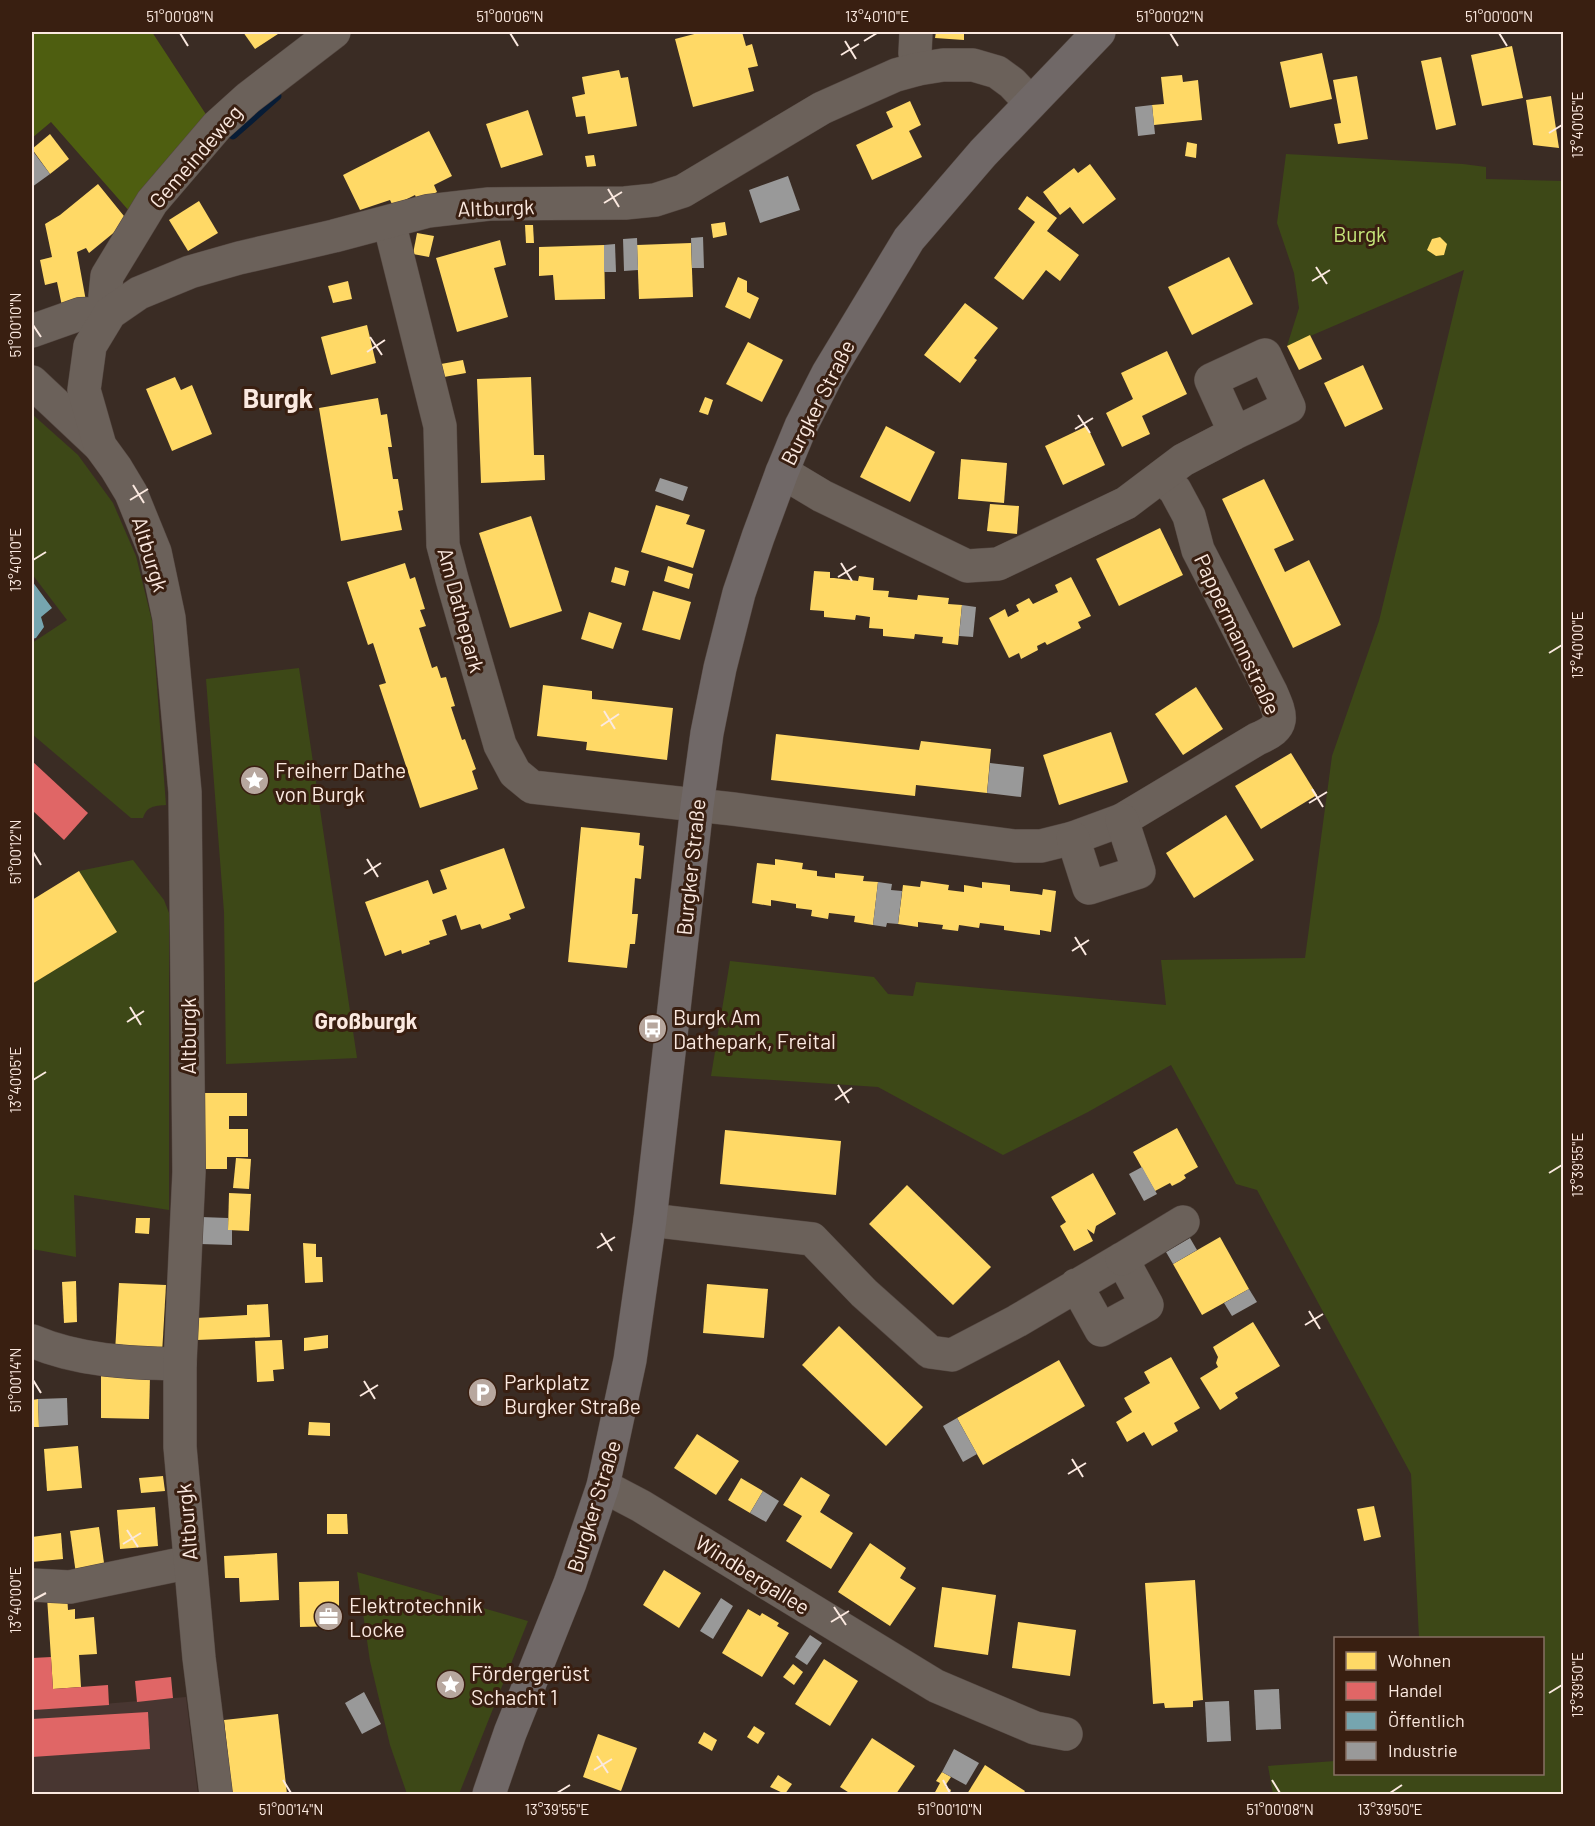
<svg xmlns="http://www.w3.org/2000/svg" width="1595" height="1826" font-family="Barlow,sans-serif">
<rect width="100%" height="100%" fill="#3a2c24"/>
<!-- commercial -->
<path fill="#483631" d="M186 1697 198 1794H32V1710Z"/>
<!-- green -->
<g fill="#3d4817">
<path d="M1286 154 1463 164 1486 167V179L1563 181V1794H1273L1268 1766 1335 1761 1336 1774H1542V1638H1419L1411 1474 1257 1190 1236 1184 1171 1065 1088 1112 1003 1155 878 1087 711 1076 730 961 874 977 888 994 913 996 916 982 1166 1005 1161 960 1305 958 1332 756 1379 621 1464 270 1287 346 1299 308 1294 273 1277 223Z"/>
<path d="M32 414 78 455 113 503 136 556 152 621 166 805C154 806 147 806 143 818H131L32 734V643L67 620 32 574Z"/>
<path d="M299 668 357 1058 226 1064 224 912 206 679Z"/>
<path d="M133 860 164 900 169 913V1210L74 1195 76 1257 32 1249V984L116 932 79 871Z"/>
<path d="M357 1572 528 1621 459 1794H407L390 1745 370 1661Z"/>
</g>
<!-- forest -->
<path fill="#4e5e10" d="M32 32H152L209 119 130 212 51 122 32 138Z"/>
<!-- homes -->
<g fill="#ffd966">
<path d="M243 32H281L255 49Z"/>
<path d="M702 32H742L746 46 752 44 758 66 748 68 754 91 693 107 675 39Z"/>
<path d="M936 32H964V40L935 38Z"/>
<path d="M1512 46 1523 98 1482 106 1471 55Z"/>
<path d="M1322 53 1332 99 1290 108 1280 62Z"/>
<path d="M1441 57 1456 125 1436 130 1421 61Z"/>
<path d="M619 70 621 78 628 77 637 126 588 134 585 116 576 117 572 97 585 94 582 77Z"/>
<path d="M1182 75 1183 82 1198 80 1202 120 1154 125 1152 105 1164 104 1161 77Z"/>
<path d="M1357 76 1368 139 1338 144 1334 124 1341 123 1333 80Z"/>
<path d="M1551 96 1559 148 1533 145 1526 100Z"/>
<path d="M910 101 921 125 909 131 922 157 872 180 856 145 893 127 886 112Z"/>
<path d="M528 110 543 155 501 168 486 124Z"/>
<path d="M429 131 452 176 434 185 437 192 418 202 415 195 393 206 390 200 360 210 343 175Z"/>
<path d="M50 134 69 159 50 174 32 149Z"/>
<path d="M1187 142 1197 144 1196 158 1185 156Z"/>
<path d="M594 155 596 166 587 167 585 156Z"/>
<path d="M1090 164 1116 199 1083 224 1070 207 1060 215 1043 192 1074 168 1078 173Z"/>
<path d="M98 184 128 221 89 253 86 248 77 252 86 301 62 306 57 282 45 285 40 260 52 257 45 224 60 215Z"/>
<path d="M1027 196 1057 218 1047 231 1079 255 1060 281 1046 270 1023 300 994 278 1035 222 1018 209Z"/>
<path d="M199 201 218 233 188 251 169 220Z"/>
<path d="M725 222 727 235 713 238 711 224Z"/>
<path d="M525 225H533L534 243H526Z"/>
<path d="M417 233 434 236 429 257 413 254Z"/>
<path d="M1440 237 1447 244 1444 255 1436 256 1427 250 1432 239Z"/>
<path d="M500 240 506 265 494 268 508 317 457 332 436 258Z"/>
<path d="M691 243 693 297 639 299 637 245Z"/>
<path d="M604 245 605 299 555 300 553 275 539 276V247Z"/>
<path d="M1229 257 1253 304 1192 335 1168 287Z"/>
<path d="M738 277 747 281V292L759 298 750 319 725 307Z"/>
<path d="M348 281 352 299 333 303 328 286Z"/>
<path d="M965 303 998 328 974 358 977 360 960 383 924 355Z"/>
<path d="M367 325 376 363 331 375 321 337Z"/>
<path d="M1310 335 1322 359 1299 370 1287 346Z"/>
<path d="M748 342 783 360 762 402 726 384Z"/>
<path d="M1167 351 1187 394 1142 416 1150 434 1122 447 1106 413 1133 399 1121 373Z"/>
<path d="M463 360 466 373 444 377 441 364Z"/>
<path d="M1363 365 1383 409 1345 427 1324 383Z"/>
<path d="M175 377 181 390 192 385 212 434 172 451 146 389Z"/>
<path d="M531 377 534 455H544L545 480 481 483 477 379Z"/>
<path d="M705 397 713 400 708 415 699 412Z"/>
<path d="M378 398 381 415 387 414 392 447H388L393 479H398L403 510 398 511 402 530 341 541 319 408Z"/>
<path d="M886 426 935 452 910 502 860 477Z"/>
<path d="M1087 426 1105 465 1063 485 1045 446Z"/>
<path d="M961 459 1007 463 1004 503 958 499Z"/>
<path d="M1264 479 1294 540 1274 549 1285 572 1309 560 1341 625 1293 648 1222 499Z"/>
<path d="M990 504 1019 506 1017 534 987 531Z"/>
<path d="M656 505 690 515 686 524 705 530 693 568 641 552Z"/>
<path d="M531 516 562 611 510 628 479 533Z"/>
<path d="M1160 528 1183 575 1119 606 1096 559Z"/>
<path d="M405 563 410 579 415 577 425 609 420 610 426 626 419 628 432 668 437 666 441 678 446 677 455 706 451 707 462 740 465 739 476 769 472 771 478 789 420 808 379 685 386 683 373 643 368 645 347 582Z"/>
<path d="M668 566 693 574 689 589 664 581Z"/>
<path d="M615 567 629 571 625 586 611 582Z"/>
<path d="M814 571 830 572V578H834L858 581 859 576 874 578 873 590 889 591 888 597 917 600 918 595 949 598 948 604 962 605 958 645 942 643 943 637 915 634 914 639 883 636V629L869 628 870 617 856 615 855 620 824 617V611L810 610Z"/>
<path d="M1071 577 1091 616 1078 622 1081 628 1047 645 1045 642 1037 646 1038 650 1021 659 1019 653 1009 658 989 618 1005 609 1008 617 1019 611 1016 605 1029 598 1033 604 1058 592 1055 585Z"/>
<path d="M653 591 691 602 680 640 642 630Z"/>
<path d="M589 612 622 623 613 649 581 639Z"/>
<path d="M543 685 592 691V699L673 708 667 760 586 750 587 742 537 736Z"/>
<path d="M1196 687 1223 729 1183 755 1155 714Z"/>
<path d="M1111 732 1128 782 1059 805 1043 755Z"/>
<path d="M776 734 919 750 921 741 991 749 987 793 916 785 915 796 771 780Z"/>
<path d="M1291 753 1317 795 1261 829 1235 786Z"/>
<path d="M1226 815 1254 860 1194 898 1166 853Z"/>
<path d="M581 827 640 833 639 845 644 846 641 879 635 878 632 914H638L635 944H630L627 968 568 962Z"/>
<path d="M504 848 525 908 509 914 511 919 482 929 480 924 461 930 456 915 442 920 447 935 429 941 430 944 402 954 401 950 385 956 365 902 428 880 433 894 447 889 440 870Z"/>
<path d="M775 859 803 863 802 869 817 871V876L835 878V873L864 876 863 881 878 882 873 925 854 922 855 916 829 913 828 919 811 916 812 910 796 908V904L771 900V906L752 903 757 863 775 865Z"/>
<path d="M79 871 117 932 32 984V900Z"/>
<path d="M921 881 949 885 948 890 964 892V885L982 888V882L1010 885V891L1037 894 1042 895 1043 889 1056 891 1051 932 1040 930V935L1004 930V926L980 923 979 928 959 925 958 931 942 929 943 925 918 922V927L898 924 903 885 920 887Z"/>
<path d="M202 1093H247V1116H229V1129H248V1157H227V1169H202Z"/>
<path d="M1177 1128 1198 1167 1184 1175 1186 1178 1180 1182 1172 1186 1170 1183 1155 1191 1133 1152Z"/>
<path d="M725 1130 841 1141 836 1195 720 1184Z"/>
<path d="M236 1158 251 1159 249 1189 233 1188Z"/>
<path d="M1093 1173 1116 1214 1096 1226 1094 1234 1087 1229 1093 1241 1074 1251 1060 1226 1066 1222 1051 1197Z"/>
<path d="M907 1185 991 1267 953 1305 869 1224Z"/>
<path d="M229 1193 251 1194 249 1231 228 1230Z"/>
<path d="M136 1218H150L149 1234 135 1233Z"/>
<path d="M1220 1237 1249 1289 1202 1315 1173 1264Z"/>
<path d="M303 1243 316 1244V1257H322L323 1282 305 1283Z"/>
<path d="M76 1281 77 1322 64 1323 62 1282Z"/>
<path d="M119 1283 166 1285 162 1354 115 1352Z"/>
<path d="M707 1284 768 1289 764 1338 703 1333Z"/>
<path d="M268 1304 270 1337 197 1340 196 1318 247 1315V1305Z"/>
<path d="M1253 1322 1280 1366 1235 1393 1238 1398 1220 1410 1200 1378 1218 1367 1216 1363 1218 1357 1213 1347Z"/>
<path d="M839 1326 923 1407 886 1446 802 1365Z"/>
<path d="M328 1335V1348L304 1351V1338Z"/>
<path d="M282 1340 284 1369 273 1370 274 1381 257 1382 255 1341Z"/>
<path d="M1171 1357 1200 1408 1174 1423 1178 1431 1152 1446 1144 1432 1127 1442 1116 1422 1132 1412 1124 1398 1150 1383 1144 1372Z"/>
<path d="M1059 1360 1085 1406 983 1465 957 1418Z"/>
<path d="M101 1375 150 1376 149 1419 101 1418Z"/>
<path d="M38 1399 39 1427H32V1400Z"/>
<path d="M309 1422 330 1423V1436L308 1435Z"/>
<path d="M697 1434 739 1461 716 1495 674 1468Z"/>
<path d="M78 1446 82 1488 47 1491 44 1449Z"/>
<path d="M163 1476 165 1491 141 1493 139 1478Z"/>
<path d="M801 1477 830 1495 820 1512 853 1533 831 1569 786 1541 802 1516 783 1505Z"/>
<path d="M741 1478 763 1491 750 1513 728 1500Z"/>
<path d="M1374 1506 1381 1537 1364 1541 1357 1509Z"/>
<path d="M155 1507 158 1546 120 1549 117 1510Z"/>
<path d="M327 1514H347L348 1534H327Z"/>
<path d="M99 1527 105 1570 76 1574 70 1531Z"/>
<path d="M61 1533 63 1559 32 1562V1537Z"/>
<path d="M870 1543 906 1568 900 1578 916 1588 890 1626 838 1592Z"/>
<path d="M277 1553 279 1600 240 1602 239 1578H225L224 1556Z"/>
<path d="M664 1570 701 1593 679 1628 643 1605Z"/>
<path d="M1195 1580 1203 1700 1193 1701V1707L1165 1708 1164 1703 1153 1704 1145 1583Z"/>
<path d="M339 1581V1626L300 1627 299 1582Z"/>
<path d="M942 1587 996 1595 988 1655 934 1647Z"/>
<path d="M67 1595 68 1610 75 1609V1619L94 1617 97 1654 79 1655 81 1687 53 1689 47 1597Z"/>
<path d="M748 1609 760 1616 762 1613 779 1623 777 1626 789 1633 762 1677 722 1653Z"/>
<path d="M1018 1622 1076 1630 1070 1676 1012 1668Z"/>
<path d="M824 1659 858 1681 830 1726 795 1704Z"/>
<path d="M793 1664 803 1672 794 1685 783 1677Z"/>
<path d="M278 1714 287 1794H232L224 1720Z"/>
<path d="M754 1726 765 1733 758 1744 747 1737Z"/>
<path d="M704 1732 717 1740 712 1751 698 1743Z"/>
<path d="M598 1734 637 1748 621 1791 583 1777Z"/>
<path d="M872 1738 915 1766 896 1794H851L840 1787Z"/>
<path d="M985 1765 1025 1791 1023 1794H967Z"/>
<path d="M942 1772 951 1777 945 1786 951 1790 949 1794H934L940 1783 936 1781Z"/>
<path d="M778 1775 792 1784 785 1794 770 1787Z"/>
</g>
<!-- shops -->
<g fill="#e06666">
<path d="M32 761 88 813 64 840 32 810Z"/>
<path d="M51 1657 53 1689 108 1685 109 1705 34 1710 32 1658Z"/>
<path d="M171 1677 173 1698 137 1702 135 1681Z"/>
<path d="M148 1712 150 1749 32 1757V1719Z"/>
</g>
<!-- public -->
<path fill="#76a5af" d="M32 581 52 608 41 617 44 627 36 638 32 639Z"/>
<!-- industry -->
<g fill="#999">
<path d="M1152 105 1155 134 1138 136 1135 107Z"/>
<path d="M32 150 50 174 32 187Z"/>
<path d="M788 176 800 210 760 223 749 190Z"/>
<path d="M703 237 704 268H692L691 238Z"/>
<path d="M637 238 638 270 624 271 623 239Z"/>
<path d="M615 244 616 272H604V245Z"/>
<path d="M660 478 688 487 683 501 655 491Z"/>
<path d="M962 605 976 607 973 637 959 636Z"/>
<path d="M990 763 1024 767 1021 797 987 793Z"/>
<path d="M878 882 892 884 891 890 902 891 898 924 887 923 886 927 873 925Z"/>
<path d="M1142 1167 1157 1194 1144 1201 1129 1174Z"/>
<path d="M201 1217 228 1218V1230H232V1245L200 1244Z"/>
<path d="M1190 1238 1197 1250 1173 1264 1166 1252Z"/>
<path d="M1249 1289 1257 1302 1232 1316 1224 1303Z"/>
<path d="M67 1398 68 1425 39 1427 38 1399Z"/>
<path d="M957 1418 977 1454 963 1462 943 1426Z"/>
<path d="M763 1491 779 1501 766 1522 750 1513Z"/>
<path d="M721 1598 733 1606 713 1639 700 1631Z"/>
<path d="M810 1635 822 1643 807 1665 795 1657Z"/>
<path d="M1279 1689 1281 1729 1256 1730 1254 1690Z"/>
<path d="M364 1692 381 1724 362 1734 345 1703Z"/>
<path d="M1229 1701 1231 1741 1207 1742 1205 1702Z"/>
<path d="M954 1749 979 1763 966 1785 942 1772Z"/>
</g>
<g fill="none" stroke-linecap="round" stroke-linejoin="round">
<!-- stream -->
<path stroke="#071c36" stroke-width="9" d="M233 135 277 96"/>
<defs>
<g id="minor">
<path d="M916 32 915 53 918 69"/>
<path d="M389 222 440 426 443 545 452 579 500 745 515 773 532 787 733 809 1015 846H1041L1073 838 1122 820 1257 739C1286 727 1282 717 1271 692L1198 550 1189 516 1175 490 1161 477"/>
<path d="M32 331 80 314 110 313 105 296 107 276 152 202 217 126 248 98 334 32"/>
<path d="M32 382 100 446"/>
<path d="M782 472 822 496 967 566 998 564 1126 503 1183 460 1235 433 1289 407 1265 355 1211 380 1235 433"/>
<path d="M1073 838 1089 888 1139 872 1122 820"/>
<path d="M650 1220 812 1239 864 1293 930 1352 952 1355 1017 1321 1122 1259 1147 1305 1101 1330 1076 1285"/>
<path d="M1122 1259 1183 1222"/>
<path d="M32 1341C79 1361 129 1363 180 1364"/>
<path d="M603 1486 641 1506 936 1686 1035 1728 1066 1734"/>
<path d="M32 1585 70 1587 176 1565 190 1564"/>
<path d="M216 1794 199 1658 180 1447V1364L189 1172 185 792 169 618 155 552 131 493 116 468 100 446 84 390 90 346 110 313 139 293 190 272 239 258 334 236 428 211 489 204 625 203 655 200 683 191 822 108 896 75 918 69 943 65H973L997 72 1012 83 1030 102"/>
</g>
<path id="major" d="M489 1794 510 1733 570 1583 603 1486 630 1360 650 1220 697 806 707 733 720 668 739 593 758 537 782 472 801 426 828 373 909 239 983 153 1099 32"/>
</defs>
<!-- minor casing -->
<use href="#minor" stroke="#544741" stroke-width="34"/>
<!-- major casing -->
<use href="#major" stroke="#544741" stroke-width="34"/>
<!-- minor -->
<use href="#minor" stroke="#6b615a" stroke-width="33"/>
<!-- major -->
<use href="#major" stroke="#706867" stroke-width="33"/>
</g>
<!-- ticks -->
<path fill="none" stroke="#fbe9e0" stroke-width="2" d="M180 33 188 46M510 33 518 46M1170 33 1178 46M1499 33 1507 46M845 41 856 59M864 41 877 33M841 55 859 44M1549 133 1562 125M608 189 619 207M604 203 622 192M1316 267 1327 284M1312 281 1330 270M33 325 41 337M370 337 382 355M367 352 385 340M1078 415 1090 433M1075 429 1093 418M133 485 144 503M130 500 148 489M33 560 46 552M841 563 852 581M838 577 856 566M1549 653 1562 645M604 711 615 729M601 726 619 714M1312 789 1323 807M1309 803 1327 792M33 852 41 865M367 859 378 877M364 874 381 863M1075 937 1086 955M1072 951 1089 940M130 1007 141 1025M127 1022 144 1011M33 1080 46 1072M838 1085 849 1103M835 1100 852 1088M1549 1173 1562 1165M601 1233 612 1251M597 1248 615 1237M1309 1311 1320 1329M1305 1325 1323 1314M33 1380 41 1393M364 1381 375 1399M360 1396 378 1385M1072 1459 1083 1477M1068 1474 1086 1463M127 1530 138 1547M123 1544 141 1533M33 1600 46 1593M834 1607 846 1625M831 1622 849 1611M1549 1693 1562 1685M597 1756 608 1773M594 1770 612 1759M283 1780 291 1793M943 1780 950 1793M1272 1780 1280 1793M557 1793 570 1785M1390 1793 1402 1785"/>
<!-- icons -->
<defs>
<symbol id="sight-disc" viewBox="-11 -11 22 22"><circle r="9.5" fill="#b7a79e" stroke="#391f11"/><path d="M0-6L1.8-2.2L6-1.7L2.9 1.2L3.7 5.4L0 3.3L-3.7 5.4L-2.9 1.2L-6-1.7L-1.8-2.2Z" fill="#fff"/></symbol>
<symbol id="bus-disc" viewBox="-11 -11 22 22"><circle r="9.5" fill="#b7a79e" stroke="#391f11"/><path d="M-5-6H5V4H4V6H2V4H-2V6H-4V4H-5ZM-3.5-4V0h7V-4ZM-3.5 1.2v1.5H-2V1.2ZM2 1.2v1.5H3.5V1.2Z" fill="#fff"/></symbol>
<symbol id="parking-disc" viewBox="-11 -11 22 22"><circle r="9.5" fill="#b7a79e" stroke="#391f11"/><path d="M-3.5-5.5H1a3.5 3.5 0 0 1 0 7H-1V5.5H-3.5ZM-1-3.4V-.6H.8a1.4 1.4 0 0 0 0-2.8Z" fill="#fff"/></symbol>
<symbol id="office-disc" viewBox="-11 -11 22 22"><circle r="9.5" fill="#b7a79e" stroke="#391f11"/><path d="M-6-3h4V-5.5h4V-3h4V5H-6ZM-1-4.5V-3h2v-1.5ZM-6 0V1H6V0Z" fill="#fff"/></symbol>
</defs>
<g fill-rule="evenodd">
<use href="#sight-disc" x="238" y="764" width="33" height="33"/>
<use href="#bus-disc" x="636" y="1012" width="33" height="33"/>
<use href="#parking-disc" x="466" y="1376" width="33" height="33"/>
<use href="#office-disc" x="312" y="1600" width="33" height="33"/>
<use href="#sight-disc" x="434" y="1668" width="33" height="33"/>
</g>
<g text-anchor="middle" dominant-baseline="central" stroke-width="6" stroke-linejoin="round" paint-order="stroke">
<!-- street labels -->
<g font-size="21" fill="#fbe9e0" stroke="#391f11">
<text transform="translate(195 156) rotate(-49)">Gemeindeweg</text>
<text transform="translate(496 207) rotate(-2)">Altburgk</text>
<text transform="translate(817 402) rotate(-63)">Burgker Straße</text>
<text transform="translate(151 554) rotate(73)">Altburgk</text>
<text transform="translate(462 610) rotate(75)">Am Dathepark</text>
<text transform="translate(1238 634) rotate(65)">Pappermannstraße</text>
<text transform="translate(690 867) rotate(-84)">Burgker Straße</text>
<text transform="translate(187 1036) rotate(-90)">Altburgk</text>
<text transform="translate(593 1506) rotate(-73)">Burgker Straße</text>
<text transform="translate(186 1522) rotate(-95)">Altburgk</text>
<text transform="translate(753 1574) rotate(32)">Windbergallee</text>
</g>
<!-- park labels -->
<g font-size="21" fill="#c6e77a" stroke="#391f11">
<text x="1360" y="233">Burgk</text>
</g>
<!-- poi labels -->
<g font-size="21" fill="#fbe9e0" stroke="#391f11" text-anchor="start">
<text x="275" y="769">Freiherr Dathe<tspan x="275" dy="24">von Burgk</tspan></text>
<text x="673" y="1016">Burgk Am<tspan x="673" dy="24">Dathepark, Freital</tspan></text>
<text x="504" y="1381">Parkplatz<tspan x="504" dy="24">Burgker Straße</tspan></text>
<text x="349" y="1604">Elektrotechnik<tspan x="349" dy="24">Locke</tspan></text>
<text x="471" y="1672">Fördergerüst<tspan x="471" dy="24">Schacht 1</tspan></text>
</g>
<!-- neighbourhood labels -->
<g font-size="22" font-weight="bold" fill="#fbe9e0" stroke="#391f11">
<text x="366" y="1020">Großburgk</text>
</g>
<!-- district labels -->
<g font-size="27" font-weight="bold" fill="#fbe9e0" stroke="#391f11">
<text x="278" y="397">Burgk</text>
</g>
</g>
<!-- border -->
<rect width="1595" height="1826" fill="none" stroke="#391f11" stroke-width="66"/>
<!-- legend -->
<rect x="1334" y="1637" width="210" height="138" fill="#391f11" stroke="#877064" stroke-width="1.5"/>
<rect x="1346" y="1652" width="30" height="18" fill="#ffd966" stroke="#877064" stroke-width="1.5"/>
<text x="1388" y="1667" font-size="18" fill="#fbe9e0">Wohnen</text>
<rect x="1346" y="1682" width="30" height="18" fill="#e06666" stroke="#877064" stroke-width="1.5"/>
<text x="1388" y="1697" font-size="18" fill="#fbe9e0">Handel</text>
<rect x="1346" y="1712" width="30" height="18" fill="#76a5af" stroke="#877064" stroke-width="1.5"/>
<text x="1388" y="1727" font-size="18" fill="#fbe9e0">Öffentlich</text>
<rect x="1346" y="1742" width="30" height="18" fill="#999999" stroke="#877064" stroke-width="1.5"/>
<text x="1388" y="1757" font-size="18" fill="#fbe9e0">Industrie</text>
<rect x="33" y="33" width="1529" height="1760" fill="none" stroke="#fbe9e0" stroke-width="2"/>
<g font-size="15" text-anchor="middle" fill="#fbe9e0">
<text x="180" y="22">51°00'08"N</text>
<text x="510" y="22">51°00'06"N</text>
<text x="877" y="22">13°40'10"E</text>
<text x="1170" y="22">51°00'02"N</text>
<text x="1499" y="22">51°00'00"N</text>
<text transform="translate(1578 125) rotate(-90)" y="5">13°40'05"E</text>
<text transform="translate(16 325) rotate(-90)" y="5">51°00'10"N</text>
<text transform="translate(16 560) rotate(-90)" y="5">13°40'10"E</text>
<text transform="translate(1578 645) rotate(-90)" y="5">13°40'00"E</text>
<text transform="translate(16 852) rotate(-90)" y="5">51°00'12"N</text>
<text transform="translate(16 1080) rotate(-90)" y="5">13°40'05"E</text>
<text transform="translate(1578 1165) rotate(-90)" y="5">13°39'55"E</text>
<text transform="translate(16 1380) rotate(-90)" y="5">51°00'14"N</text>
<text transform="translate(16 1600) rotate(-90)" y="5">13°40'00"E</text>
<text transform="translate(1578 1685) rotate(-90)" y="5">13°39'50"E</text>
<text x="291" y="1815">51°00'14"N</text>
<text x="557" y="1815">13°39'55"E</text>
<text x="950" y="1815">51°00'10"N</text>
<text x="1280" y="1815">51°00'08"N</text>
<text x="1390" y="1815">13°39'50"E</text>
</g>
</svg>
